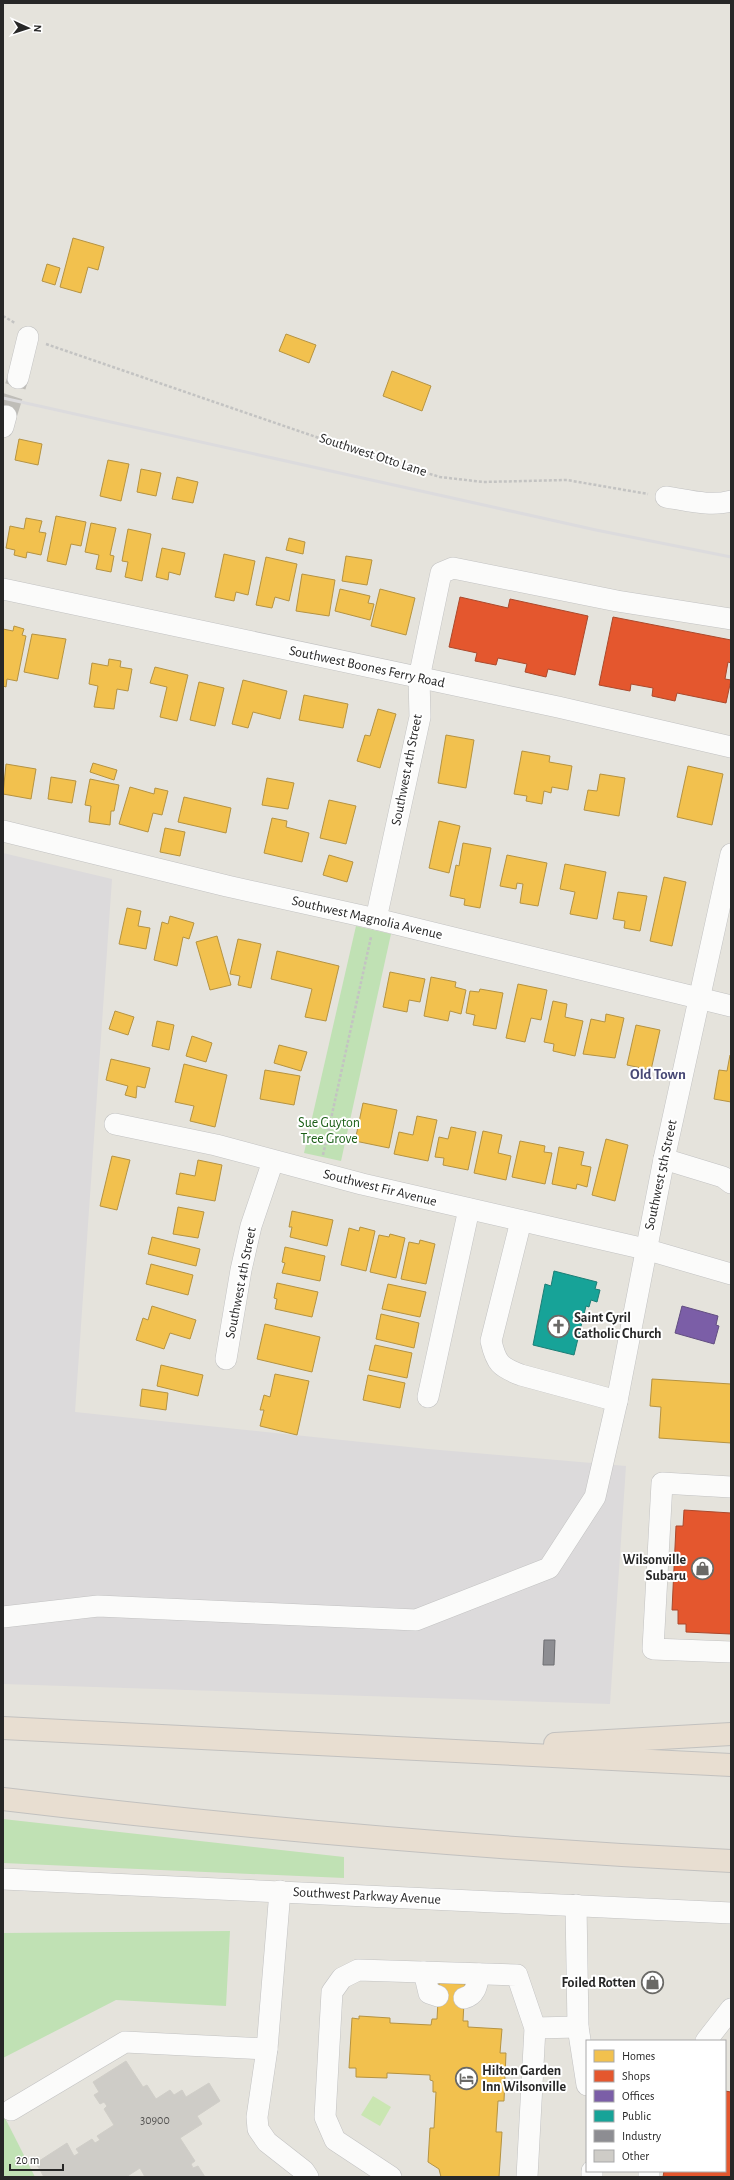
<svg xmlns="http://www.w3.org/2000/svg" width="734" height="2180" font-family="'Alegreya Sans',sans-serif">
<rect width="100%" height="100%" fill="#e5e3dc"/>
<!-- industrial -->
<path fill="#dcdadb" d="M3 853 112 879 75 1412 428 1449 626 1466 610 1704 3 1684Z"/>
<!-- green -->
<g fill="#c0e1b4">
<path d="M356 926 391 934 341 1161 304 1153Z"/>
<path d="M3 1819 344 1857V1878L3 1863Z"/>
<path d="M230 1931 226 2006 116 2000 3 2058V1933Z"/>
<path d="M3 2114 35 2177H3Z"/>
</g>
<!-- pitch -->
<path fill="#cae6b2" d="M373 2096 391 2107 380 2126 361 2115Z"/>
<!-- homes -->
<g fill="#f2c14e" stroke="#b59342">
<path d="M73 238 104 247 98 270 88 267 81 293 60 287Z"/>
<path d="M47 264 60 268 55 285 42 281Z"/>
<path d="M286 334 316 345 309 363 279 351Z"/>
<path d="M392 371 431 386 422 411 383 396Z"/>
<path d="M19 439 42 444 38 465 15 460Z"/>
<path d="M108 460 129 464 121 501 100 496Z"/>
<path d="M141 469 161 473 156 496 137 492Z"/>
<path d="M177 477 198 482 193 503 172 499Z"/>
<path d="M56 516 86 522 81 546 71 544 66 565 47 561Z"/>
<path d="M26 518 42 521 39 532 46 533 41 555 27 552 26 558 14 555 15 550 6 548 10 526 24 529Z"/>
<path d="M91 523 116 528 110 555 114 556 111 572 96 569 99 555 85 552Z"/>
<path d="M128 529 151 534 142 581 125 577 128 562 122 561Z"/>
<path d="M289 538 305 542 303 554 286 550Z"/>
<path d="M162 548 185 553 180 575 169 572 168 580 156 577Z"/>
<path d="M224 554 255 561 248 595 236 592 234 601 215 597Z"/>
<path d="M346 556 372 560 367 585 342 581Z"/>
<path d="M266 557 297 564 289 601 275 597 272 608 256 605Z"/>
<path d="M302 574 335 580 329 616 296 611Z"/>
<path d="M340 589 370 596 368 603 374 604 370 620 335 611Z"/>
<path d="M380 589 415 598 406 635 371 626Z"/>
<path d="M14 626 24 629 22 635 26 636 17 681 7 679 6 687 3 686V629L13 631Z"/>
<path d="M32 634 66 639 58 679 24 672Z"/>
<path d="M109 659 121 661 120 667 132 669 128 691 117 689 114 709 94 707 98 686 89 684 92 663 108 666Z"/>
<path d="M155 667 188 675 177 721 160 717 167 687 150 683Z"/>
<path d="M243 680 287 691 280 719 253 712 248 728 232 724Z"/>
<path d="M199 682 224 688 215 726 190 720Z"/>
<path d="M304 695 348 704 343 728 299 720Z"/>
<path d="M378 709 396 714 380 768 357 761 365 735 370 736Z"/>
<path d="M446 735 474 740 466 788 438 783Z"/>
<path d="M522 751 550 756 549 762 572 766 568 790 552 787 551 793 544 791 542 804 526 801 527 796 514 794Z"/>
<path d="M93 763 117 770 114 780 90 772Z"/>
<path d="M6 764 36 769 31 799 3 794Z"/>
<path d="M688 766 723 774 712 825 677 817Z"/>
<path d="M600 774 625 778 619 816 584 810 588 790 597 791Z"/>
<path d="M51 777 76 781 72 803 48 799Z"/>
<path d="M267 778 294 783 288 809 262 805Z"/>
<path d="M90 779 119 785 114 811H111L110 825 89 822 91 806 85 805Z"/>
<path d="M130 787 154 794 155 788 168 791 162 815 153 813 148 832 119 824Z"/>
<path d="M184 797 231 808 226 833 178 822Z"/>
<path d="M329 800 356 806 346 844 320 838Z"/>
<path d="M272 818 287 821 286 827 309 833 302 862 264 853Z"/>
<path d="M439 821 460 826 449 873 429 868Z"/>
<path d="M165 828 185 832 180 856 160 852Z"/>
<path d="M463 843 491 848 480 908 464 905 465 899 450 896 456 865 459 866Z"/>
<path d="M329 855 353 862 347 882 323 875Z"/>
<path d="M507 855 547 863 538 906 520 903 523 884 517 883 516 889 500 886Z"/>
<path d="M565 864 606 872 597 919 570 914 575 892 560 889Z"/>
<path d="M664 877 686 882 672 946 650 941Z"/>
<path d="M618 892 647 896 640 931 624 928 625 921 613 919Z"/>
<path d="M127 908 141 911 138 926 150 928 146 949 119 944Z"/>
<path d="M170 916 194 923 189 939 183 937 177 966 154 960 162 922 168 924Z"/>
<path d="M217 936 231 985 210 990 196 942Z"/>
<path d="M238 939 261 944 251 988 238 985 240 976 230 974Z"/>
<path d="M277 951 339 966 326 1021 305 1017 312 989 271 979Z"/>
<path d="M390 972 425 979 420 1002 409 1000 407 1012 383 1007Z"/>
<path d="M431 977 456 982 455 987 466 990 461 1014 450 1011 448 1021 424 1016Z"/>
<path d="M518 984 547 990 541 1020 531 1018 525 1042 506 1038Z"/>
<path d="M480 989 503 993 496 1029 473 1025 475 1015 466 1013 470 991 479 992Z"/>
<path d="M553 1001 567 1004 565 1017 583 1021 575 1056 553 1051 554 1044 544 1042Z"/>
<path d="M115 1011 134 1017 128 1035 109 1029Z"/>
<path d="M606 1014 624 1018 615 1058 583 1054 591 1019 605 1022Z"/>
<path d="M157 1021 174 1025 169 1050 152 1046Z"/>
<path d="M636 1025 660 1030 651 1070 627 1065Z"/>
<path d="M192 1036 212 1043 206 1062 186 1056Z"/>
<path d="M279 1045 307 1052 301 1071 274 1063Z"/>
<path d="M730 1055H731V1102L714 1099 719 1070 727 1071Z"/>
<path d="M111 1059 150 1068 145 1088 137 1086 136 1098 125 1095 128 1086 106 1080Z"/>
<path d="M184 1064 227 1075 215 1127 190 1121 194 1106 175 1102Z"/>
<path d="M265 1070 300 1076 294 1105 260 1099Z"/>
<path d="M363 1103 397 1110 389 1148 355 1141Z"/>
<path d="M417 1116 437 1120 428 1161 394 1154 399 1132 413 1135Z"/>
<path d="M451 1127 476 1132 468 1170 443 1165 444 1158 435 1157 439 1137 448 1139Z"/>
<path d="M483 1131 502 1135 498 1153 511 1156 506 1180 474 1173Z"/>
<path d="M606 1139 628 1145 615 1201 592 1195Z"/>
<path d="M520 1141 545 1146 544 1152 552 1153 545 1184 512 1177Z"/>
<path d="M559 1147 584 1152 581 1165 591 1167 587 1187 577 1184 576 1189 552 1184Z"/>
<path d="M112 1156 130 1160 117 1210 100 1206Z"/>
<path d="M198 1160 222 1165 215 1201 176 1194 180 1173 195 1176Z"/>
<path d="M178 1207 204 1212 198 1238 173 1234Z"/>
<path d="M292 1211 333 1220 327 1246 290 1237 292 1227H289Z"/>
<path d="M360 1227 375 1231 366 1271 341 1265 349 1228 359 1231Z"/>
<path d="M390 1234 405 1238 396 1278 370 1272 379 1235 389 1237Z"/>
<path d="M152 1237 200 1249 196 1266 148 1254Z"/>
<path d="M420 1240 435 1244 426 1284 401 1279 409 1242 419 1244Z"/>
<path d="M285 1247 325 1256 320 1281 282 1273 285 1263 282 1262Z"/>
<path d="M151 1264 193 1275 188 1295 146 1284Z"/>
<path d="M277 1283 318 1292 312 1317 275 1309 277 1299 274 1298Z"/>
<path d="M388 1284 426 1292 420 1317 382 1309Z"/>
<path d="M152 1306 196 1320 190 1339 170 1333 164 1349 136 1340 143 1318 148 1320Z"/>
<path d="M381 1314 419 1323 414 1348 376 1339Z"/>
<path d="M265 1324 320 1337 312 1372 257 1359Z"/>
<path d="M375 1345 412 1353 407 1378 369 1370Z"/>
<path d="M161 1365 203 1375 198 1396 157 1386Z"/>
<path d="M275 1374 309 1381 297 1435 260 1426 264 1410H260L264 1395 270 1397Z"/>
<path d="M368 1375 405 1383 400 1408 363 1400Z"/>
<path d="M652 1379 731 1384V1443L659 1438 661 1407 650 1406Z"/>
<path d="M142 1389 168 1393 166 1410 140 1406Z"/>
<path d="M439 1983 465 1984 463 2021H468V2027L502 2029 500 2053H506L504 2101H498L496 2132H502L499 2177H441L439 2169 428 2162 430 2128H434L436 2092H433V2081L430 2080V2075L387 2073V2078L356 2077V2068H349L352 2018 359 2019V2016L390 2018V2023L431 2025 432 2019H437Z"/>
</g>
<!-- shops -->
<g fill="#e4572e" stroke="#ab492c">
<path d="M460 597 508 608 510 599 588 616 575 675 548 669 546 677 525 672 527 664 498 658 496 665 475 661 477 653 449 647Z"/>
<path d="M613 617 731 640V663L728 662 725 679 731 680 726 703 677 693 675 701 652 696 653 688 631 684 630 691 599 685Z"/>
<path d="M684 1510 731 1513V1634L686 1632V1624H678V1610H672L676 1526H683Z"/>
<path d="M725 2091 731 2092V2177H663L664 2171H725Z"/>
</g>
<!-- offices -->
<path fill="#7b5ea7" stroke="#624e81" d="M682 1306 718 1316 716 1325 719 1326 714 1344 675 1333Z"/>
<!-- public -->
<path fill="#17a398" stroke="#1c7e76" d="M554 1271 597 1282 595 1289 600 1290 597 1302 591 1300 589 1307 586 1306 574 1355 533 1345 545 1284 551 1286Z"/>
<!-- industry -->
<path fill="#8d8d92" stroke="#6e6e72" d="M544 1640H555L554 1665H543Z"/>
<!-- building -->
<path fill="#ceccc7" stroke="#d0cec8" d="M126 2061 143 2087 147 2085 156 2099 170 2090 174 2095 182 2090 186 2097 209 2083 220 2101 197 2116 202 2124 180 2138 195 2161 191 2164 193 2168 198 2166 205 2177H145L140 2168 126 2177H44L36 2163 67 2143 74 2156 79 2153 76 2149 92 2139 95 2143 100 2140 97 2136 114 2125 104 2109 107 2106 104 2102 100 2104 94 2095 99 2092 93 2082Z"/>
<g fill="none" stroke-linecap="round" stroke-linejoin="round">
<!-- minor-tunnel -->
<path stroke="#bfbdb8" stroke-width="21" stroke-dasharray="21 10" stroke-linecap="butt" d="M6 416 18 378"/>
<defs>
<g id="minor">
<path d="M18 378 28 337"/>
<path d="M3 427 6 416"/>
<path d="M666 497C687 500 710 507 731 501"/>
<path d="M3 589 558 707 731 747"/>
<path d="M3 831 227 886 376 919 731 1006"/>
<path d="M376 919 420 717 419 678 441 573 453 568 617 601 731 619"/>
<path d="M115 1124 216 1145 362 1184 645 1249 731 1274"/>
<path d="M664 1159 723 1177 731 1183"/>
<path d="M521 1221 491 1341C496 1363 500 1367 521 1375L617 1401"/>
<path d="M226 1359 241 1270 251 1226 273 1161"/>
<path d="M428 1397 469 1209"/>
<path d="M731 1487 662 1483 653 1649 731 1652"/>
<path d="M3 1617 98 1606 416 1620 549 1568 595 1497 617 1401 664 1159 731 854"/>
<path d="M3 1879 731 1913"/>
<path d="M280 1891 267 2049 257 2117 258 2129 267 2142 304 2171 308 2177"/>
<path d="M576 1905 578 2027 587 2085"/>
<path d="M424 1972 429 1993 438 1996"/>
<path d="M464 1998C476 1995 477 1985 479 1974"/>
<path d="M535 2028 578 2027"/>
<path d="M706 2041 731 2009"/>
<path d="M11 2110 125 2042 267 2049"/>
<path d="M592 2171V2177"/>
<path d="M391 2177 335 2140 325 2117 332 1992 342 1978 358 1970 517 1975 535 2028 527 2177"/>
<path d="M649 2177V2171"/>
</g>
<g id="highway">
<path d="M3 1728 731 1765"/>
<path d="M555 1744 731 1734"/>
<path d="M3 1799C245 1828 488 1849 731 1861"/>
</g>
</defs>
<!-- minor casing -->
<use href="#minor" stroke="#c2c2c2" stroke-width="22"/>
<!-- highway casing -->
<use href="#highway" stroke="#c2c1bf" stroke-width="24"/>
<!-- path -->
<g stroke="#c3c3c2" stroke-width="2.5" stroke-dasharray="3 2" stroke-linecap="butt">
<path d="M3 316 15 323"/>
<path d="M46 344 380 459 440 477 483 482 567 480 648 494"/>
<path d="M323 1155 371 937"/>
</g>
<!-- minor -->
<use href="#minor" stroke="#fbfbfa" stroke-width="21"/>
<!-- highway -->
<use href="#highway" stroke="#e8ded1" stroke-width="22"/>
<!-- rail -->
<path stroke="#dcdbdd" stroke-width="3" d="M3 398 596 530 731 557"/>
</g>
<!-- icons -->
<defs>
<symbol id="church-ring" viewBox="-11 -11 22 22"><circle r="9.5" fill="#fff" stroke="#6a6966" stroke-width="1.5"/><path d="M-1.2-6h2.4v3.5h3.3v2.4h-3.3V6h-2.4V-.1h-3.3v-2.4h3.3Z" fill="#6a6966"/></symbol>
<symbol id="shop-ring" viewBox="-11 -11 22 22"><circle r="9.5" fill="#fff" stroke="#6a6966" stroke-width="1.5"/><path d="M-5-2.5h2.3a2.7 3.5 0 0 1 5.4 0H5L5.5 6h-11ZM-1.5-2.5h3a1.5 2.3 0 0 0-3 0Z" fill="#6a6966"/></symbol>
<symbol id="hotel-ring" viewBox="-11 -11 22 22"><circle r="9.5" fill="#fff" stroke="#6a6966" stroke-width="1.5"/><path d="M-6-4.5h1.5V1H6V5H4.5V3h-9V5H-6ZM-4 0a1.8 1.8 0 1 1 3.6 0ZM.5 0V-2.5h3Q6-2.5 6 0Z" fill="#6a6966"/></symbol>
</defs>
<g fill-rule="evenodd">
<use href="#church-ring" x="546" y="1314" width="25" height="25"/>
<use href="#shop-ring" x="690" y="1556" width="25" height="25"/>
<use href="#shop-ring" x="640" y="1970" width="25" height="25"/>
<use href="#hotel-ring" x="454" y="2066" width="25" height="25"/>
</g>
<g text-anchor="middle" dominant-baseline="central" stroke-width="4" stroke-linejoin="round" paint-order="stroke">
<!-- number labels -->
<g font-size="12" fill="#525150">
<text x="155" y="2120">30900</text>
</g>
<!-- street labels -->
<g font-size="14" fill="#272727" stroke="#fff">
<text transform="translate(373 455) rotate(18)">Southwest Otto Lane</text>
<text transform="translate(367 667) rotate(12)">Southwest Boones Ferry Road</text>
<text transform="translate(407 770) rotate(-79)">Southwest 4th Street</text>
<text transform="translate(367 918) rotate(13)">Southwest Magnolia Avenue</text>
<text transform="translate(661 1175) rotate(-78)">Southwest 5th Street</text>
<text transform="translate(380 1188) rotate(14)">Southwest Fir Avenue</text>
<text transform="translate(241 1283) rotate(-79)">Southwest 4th Street</text>
<text transform="translate(367 1896) rotate(3)">Southwest Parkway Avenue</text>
</g>
<!-- park labels -->
<g font-size="14" fill="#1d6119" stroke="#fff">
<text x="329" y="1123">Sue Guyton<tspan x="329" dy="16">Tree Grove</tspan></text>
</g>
<!-- poi labels -->
<g font-size="14" font-weight="bold" fill="#272727" stroke="#fff" text-anchor="start">
<text x="574" y="1318">Saint Cyril<tspan x="574" dy="16">Catholic Church</tspan></text>
<text x="686" y="1560" text-anchor="end">Wilsonville<tspan x="686" dy="16">Subaru</tspan></text>
<text x="636" y="1983" text-anchor="end">Foiled Rotten</text>
<text x="482" y="2071">Hilton Garden<tspan x="482" dy="16">Inn Wilsonville</tspan></text>
</g>
<!-- neighbourhood labels -->
<g font-size="15" font-weight="bold" fill="#484976" stroke="#fff">
<text x="658" y="1074">Old Town</text>
</g>
</g>
<!-- border -->
<rect width="734" height="2180" fill="none" stroke="#272727" stroke-width="8"/>
<!-- legend -->
<rect x="586" y="2040" width="140" height="132" fill="#ffffff" stroke="#a9a9a9"/>
<rect x="594" y="2050" width="20" height="12" fill="#f2c14e" stroke="#a9a9a9"/>
<text x="622" y="2060" font-size="12" fill="#272727">Homes</text>
<rect x="594" y="2070" width="20" height="12" fill="#e4572e" stroke="#a9a9a9"/>
<text x="622" y="2080" font-size="12" fill="#272727">Shops</text>
<rect x="594" y="2090" width="20" height="12" fill="#7b5ea7" stroke="#a9a9a9"/>
<text x="622" y="2100" font-size="12" fill="#272727">Offices</text>
<rect x="594" y="2110" width="20" height="12" fill="#17a398" stroke="#a9a9a9"/>
<text x="622" y="2120" font-size="12" fill="#272727">Public</text>
<rect x="594" y="2130" width="20" height="12" fill="#8d8d92" stroke="#a9a9a9"/>
<text x="622" y="2140" font-size="12" fill="#272727">Industry</text>
<rect x="594" y="2150" width="20" height="12" fill="#ceccc7" stroke="#a9a9a9"/>
<text x="622" y="2160" font-size="12" fill="#272727">Other</text>
<!-- north arrow -->
<g transform="translate(28 28) rotate(93)" stroke="#ffffff" stroke-width="3" paint-order="stroke">
<path d="M0-3L7 15L0 10L-7 15Z" fill="#272727"/>
<text y="-6" font-size="11" font-weight="bold" text-anchor="middle" fill="#272727">N</text>
</g>
<!-- scale -->
<path d="M10 2164v6h53v-6" fill="none" stroke="#272727" stroke-width="2"/>
<text x="16" y="2164" font-size="12" fill="#272727" stroke="#ffffff" stroke-width="3" paint-order="stroke">20 m</text>
</svg>
